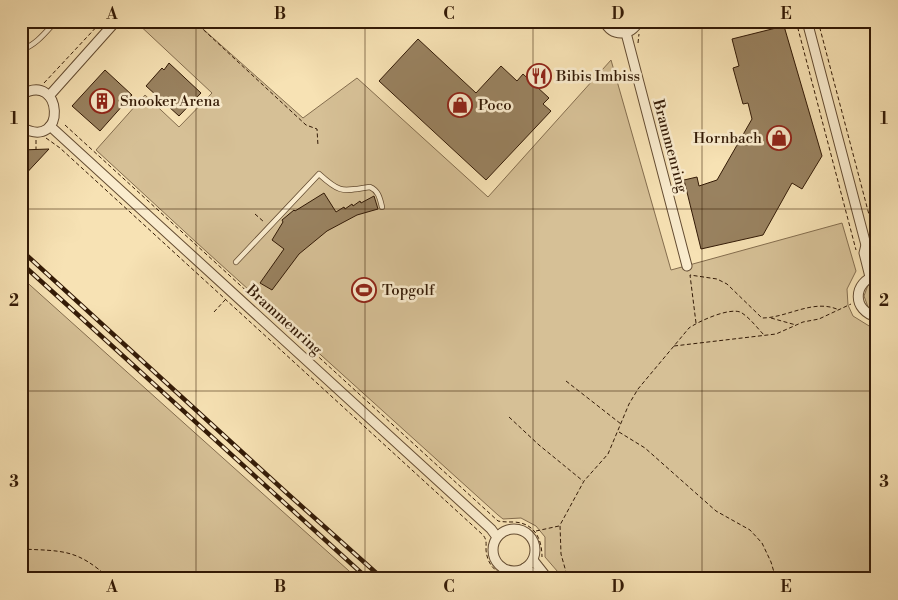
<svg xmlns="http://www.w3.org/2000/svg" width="898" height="600" font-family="'Libre Bodoni',serif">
<rect width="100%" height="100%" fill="#f7e2b4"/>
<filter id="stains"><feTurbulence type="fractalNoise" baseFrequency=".004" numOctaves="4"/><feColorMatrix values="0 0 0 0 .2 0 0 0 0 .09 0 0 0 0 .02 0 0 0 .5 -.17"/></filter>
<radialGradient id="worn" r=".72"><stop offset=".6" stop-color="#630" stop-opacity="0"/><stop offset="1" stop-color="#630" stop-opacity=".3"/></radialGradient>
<!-- green -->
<g fill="#d6c096" stroke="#846d4e">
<path d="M135 21H194L303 118 357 78 488 197 611 60 671 270 842 223 856 271 847 289 848 305 853 316 874 329 877 338V579H564L545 557V537L536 526 521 518 503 519 498 515 197 243 96 150 145 95 179 127 212 93Z"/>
<path d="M21 277 358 579H21Z"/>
<path d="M877 281V311L868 307 864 296 868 285Z"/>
</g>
<!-- building -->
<g fill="#998260" stroke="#331a06">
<path d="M784 26 822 156 802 189 792 183 763 235 701 249 684 180 697 177 699 186 717 180 752 119 748 103 743 104 733 68 739 66 732 39Z"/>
<path d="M418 39 476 93 501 66 517 81 523 74 549 98 543 104 551 111 486 180 379 81Z"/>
<path d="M169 63 201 93 179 116 146 86 162 68 164 70Z"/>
<path d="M105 70 132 95 100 131 72 106Z"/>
<path d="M49 149 21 179V150Z"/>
<path d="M324 193 336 212 344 207 345 209 352 204 353 206 360 201 361 203 374 196 378 209 357 215 327 231 299 254 272 290 260 283 284 249 272 240 283 222 282 220 294 210 295 211Z"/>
</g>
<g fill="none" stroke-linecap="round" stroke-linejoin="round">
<defs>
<g id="lane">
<path d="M21 50C36 45 45 33 56 21"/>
<path d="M236 262 319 174C341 194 342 191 370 187 379 191 380 199 382 207"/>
</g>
<g id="street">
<path d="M604 21C612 37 630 37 639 21"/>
<path d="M807 21 866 245 871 252 877 268"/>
<path d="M626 33 687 266"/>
<path d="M21 95C63 69 68 153 21 127"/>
<path d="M49 96 116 21"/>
<path d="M50 126 491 529 497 537"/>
<path d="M866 245 864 253 870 277"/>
<path d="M877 275C852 282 852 311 877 317"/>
<circle cx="514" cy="550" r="21"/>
<path d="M533 560 548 579"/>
<path d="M525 568 542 579"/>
</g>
</defs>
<!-- lane casing -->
<use href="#lane" stroke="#644c32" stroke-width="6"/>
<!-- street casing -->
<use href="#street" stroke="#644c32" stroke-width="11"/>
<!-- path -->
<g stroke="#331a06" stroke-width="1" stroke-dasharray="4 2.5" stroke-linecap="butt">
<path d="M194 21 306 125 317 129 318 146"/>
<path d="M796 21 856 250"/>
<path d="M818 21 877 245"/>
<path d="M591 22 592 21"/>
<path d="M646 26 653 21"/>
<path d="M638 43 639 34"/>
<path d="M44 83 102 21"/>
<path d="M65 125 498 521C503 522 508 522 514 522 534 523 542 538 542 557"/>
<path d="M46 138 60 148 483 535C487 540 486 543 486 550 488 572 505 578 524 578"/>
<path d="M36 140V149"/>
<path d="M255 214 264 222"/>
<path d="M214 312 225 300"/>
<path d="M771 318 796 325"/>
<path d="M696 323 690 275 717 279 727 284 762 318C787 318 814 298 839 310"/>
<path d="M674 346 776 334 803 322 819 319 851 304"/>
<path d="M566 381 621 424"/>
<path d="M509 417 539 445 583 481"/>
<path d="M619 432 645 448 716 511 750 530 762 543 771 562 776 579"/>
<path d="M536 531 559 526"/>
<path d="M21 549C64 551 77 549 110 579"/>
<path d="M572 579 566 572 561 554 560 525 584 481 608 454 629 404 638 389 689 328C699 321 732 306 742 313 751 319 758 329 765 336"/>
</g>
<!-- lane -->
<use href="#lane" stroke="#faecce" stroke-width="4.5"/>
<!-- street -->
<use href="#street" stroke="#faecce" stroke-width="9"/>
<defs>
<g id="rail">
<path d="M21 250 289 495 383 579"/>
<path d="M21 263 368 579"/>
</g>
</defs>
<!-- rail casing -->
<use href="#rail" stroke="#331a06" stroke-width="4.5"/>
<!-- rail -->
<use href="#rail" stroke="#faecce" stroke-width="2.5" stroke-dasharray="8" stroke-linecap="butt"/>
</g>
<!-- grid -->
<path fill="none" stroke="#331a06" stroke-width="1" stroke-opacity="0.55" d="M196 21V579M365 21V579M533 21V579M702 21V579M21 209H877M21 391H877"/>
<!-- icons -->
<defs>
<symbol id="restaurant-ring" viewBox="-11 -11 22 22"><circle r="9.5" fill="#faecce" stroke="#8f2418" stroke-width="1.5"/><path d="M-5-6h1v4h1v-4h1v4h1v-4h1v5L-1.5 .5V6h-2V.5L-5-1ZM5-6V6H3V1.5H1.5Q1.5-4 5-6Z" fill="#8f2418"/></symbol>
<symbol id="building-ring" viewBox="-11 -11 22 22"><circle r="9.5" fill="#faecce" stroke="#8f2418" stroke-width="1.5"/><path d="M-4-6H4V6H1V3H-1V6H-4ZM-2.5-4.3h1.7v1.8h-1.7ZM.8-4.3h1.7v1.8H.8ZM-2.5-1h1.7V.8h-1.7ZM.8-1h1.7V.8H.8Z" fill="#8f2418"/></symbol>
<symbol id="shop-ring" viewBox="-11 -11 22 22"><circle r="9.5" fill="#faecce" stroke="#8f2418" stroke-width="1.5"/><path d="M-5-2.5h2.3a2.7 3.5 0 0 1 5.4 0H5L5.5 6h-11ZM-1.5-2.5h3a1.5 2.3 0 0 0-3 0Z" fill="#8f2418"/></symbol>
<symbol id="stadium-ring" viewBox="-11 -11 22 22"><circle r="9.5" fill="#faecce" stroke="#8f2418" stroke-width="1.5"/><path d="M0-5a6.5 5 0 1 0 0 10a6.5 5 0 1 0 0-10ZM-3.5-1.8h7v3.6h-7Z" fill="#8f2418"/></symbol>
</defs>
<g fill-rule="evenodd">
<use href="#restaurant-ring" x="525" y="62" width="28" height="28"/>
<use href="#building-ring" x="88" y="87" width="28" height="28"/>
<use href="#shop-ring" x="446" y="91" width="28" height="28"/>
<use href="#shop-ring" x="765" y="124" width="28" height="28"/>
<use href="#stadium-ring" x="350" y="276" width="28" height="28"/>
</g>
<g text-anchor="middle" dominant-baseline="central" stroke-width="5" stroke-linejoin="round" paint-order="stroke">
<!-- poi labels -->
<g font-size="15" fill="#331a06" stroke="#faecce" text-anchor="start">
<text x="556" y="76">Bibis Imbiss</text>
<text x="120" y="101">Snooker Arena</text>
<text x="478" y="105">Poco</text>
<text x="762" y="138" text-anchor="end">Hornbach</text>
<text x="382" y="290">Topgolf</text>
</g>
<!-- street labels -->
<g font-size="15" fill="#331a06" stroke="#faecce">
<text transform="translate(670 146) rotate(75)">Brammenring</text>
<text transform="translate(284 320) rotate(42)">Brammenring</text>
</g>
</g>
<!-- margin -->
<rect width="898" height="600" fill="none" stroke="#f7e2b4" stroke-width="55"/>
<rect x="28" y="28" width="842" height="544" fill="none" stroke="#331a06" stroke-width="2"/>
<g font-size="16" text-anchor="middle" font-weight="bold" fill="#331a06">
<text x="112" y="19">A</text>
<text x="280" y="19">B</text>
<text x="449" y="19">C</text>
<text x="618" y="19">D</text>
<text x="786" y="19">E</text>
<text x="14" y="124">1</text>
<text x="884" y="124">1</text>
<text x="14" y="306">2</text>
<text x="884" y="306">2</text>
<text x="14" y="487">3</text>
<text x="884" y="487">3</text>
<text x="112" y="592">A</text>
<text x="280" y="592">B</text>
<text x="449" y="592">C</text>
<text x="618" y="592">D</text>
<text x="786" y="592">E</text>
</g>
<rect width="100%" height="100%" filter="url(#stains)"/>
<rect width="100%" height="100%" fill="url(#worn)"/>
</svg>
